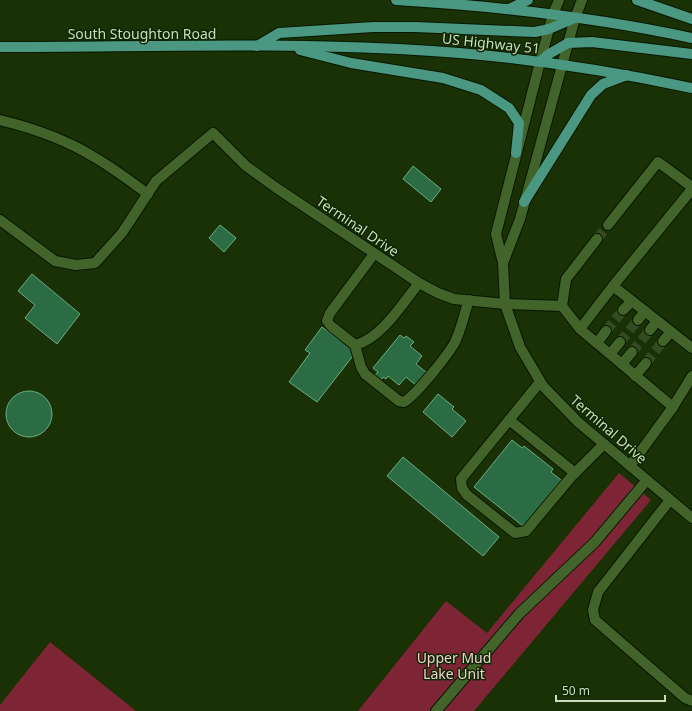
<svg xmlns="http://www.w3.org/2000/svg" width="692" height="711" font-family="'Noto Sans',sans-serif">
<rect width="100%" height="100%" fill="#193105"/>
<!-- green -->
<g fill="#7e2535">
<path d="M619 473 651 500 474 711H358L446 601 487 633Z"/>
<path d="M50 642 136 711H0V705Z"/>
</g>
<!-- building -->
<g fill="#2b6c45" stroke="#6cad82">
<path d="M413 166 441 189 431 202 403 179Z"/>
<path d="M220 225 236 238 224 252 209 238Z"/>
<path d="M32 274 80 314 57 344 25 318 35 305 18 291Z"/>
<path d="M322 327 356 352 317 402 289 382 310 353 305 350Z"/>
<path d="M400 335 404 338 406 336 414 342 410 346 422 356 416 364 427 373 417 386 406 377 399 385 388 376 386 379 383 377 381 380 375 375 378 372 373 368Z"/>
<circle cx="29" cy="414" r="23"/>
<path d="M438 394 454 407 452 409 466 421 452 437 423 412Z"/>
<path d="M512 440 522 448 524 446 553 469 551 472 561 480 523 526 474 487Z"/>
<path d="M403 457 499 537 483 556 387 476Z"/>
</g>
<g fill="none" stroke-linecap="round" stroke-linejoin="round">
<!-- minor-tunnel -->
<g stroke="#344b21" stroke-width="10" stroke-dasharray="10 5" stroke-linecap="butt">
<path d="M597 239 608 225"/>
<path d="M606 331 623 310"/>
<path d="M620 342 638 320"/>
<path d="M632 352 650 330"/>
<path d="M646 363 663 341"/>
</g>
<defs>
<g id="minor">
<path d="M559 0 553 14 540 62 496 234 503 263 505 304 520 347 543 386 578 422 692 518"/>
<path d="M0 120C33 128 65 139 94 157 113 168 130 181 148 194"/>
<path d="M0 220 55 261 76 265 95 263 122 233 156 181 213 133 246 166 275 187 419 283 438 293 454 299 505 304 562 306 566 279 597 239"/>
<path d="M608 225 658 162 692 187"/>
<path d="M374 254 330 313 327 321 331 326 355 345C381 339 403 303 419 283"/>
<path d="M503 263 520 219 575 18 582 0"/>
<path d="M613 286 692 189"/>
<path d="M562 306 580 329"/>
<path d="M623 310 632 301"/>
<path d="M638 320 645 311"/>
<path d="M650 330 657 321"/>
<path d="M663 341 671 332"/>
<path d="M597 343 606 331"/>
<path d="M355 345 361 367 365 374 399 401 404 402C416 395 446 357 454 344 461 331 464 314 469 300"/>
<path d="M610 354 620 342"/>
<path d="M622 364 632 352"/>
<path d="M635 376 646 363"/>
<path d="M540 382 461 479 462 488 467 495 515 533 526 531 571 477 604 444"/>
<path d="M673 407 580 329 613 286 692 348"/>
<path d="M509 420 575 473"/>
<path d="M630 466 673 407 692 376"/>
<path d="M670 500 598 592 593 610 595 620 685 698 692 701"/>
<path d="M436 711 519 614 595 542 647 480"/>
</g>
<g id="major">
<path d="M396 0C496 6 595 17 692 38"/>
<path d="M637 0 692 19"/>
<path d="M509 9 528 0"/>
<path d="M257 46 279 33 373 27H415L535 32 549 29 575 18"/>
<path d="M0 47C138 47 277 42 416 50 509 55 601 69 692 88"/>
<path d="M300 50 351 63 443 78 481 90 509 108 519 123 516 153"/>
<path d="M540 62 549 54 568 43 592 42 692 54"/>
<path d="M524 202 591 95 603 84 627 75"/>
</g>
</defs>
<!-- minor casing -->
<use href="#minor" stroke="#071700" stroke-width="12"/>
<!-- major casing -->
<use href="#major" stroke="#071700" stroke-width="12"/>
<!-- minor -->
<use href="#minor" stroke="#42642b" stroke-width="10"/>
<!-- major -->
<use href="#major" stroke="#4a9881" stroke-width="10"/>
</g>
<g text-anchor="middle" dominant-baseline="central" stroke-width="3" stroke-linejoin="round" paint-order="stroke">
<!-- street labels -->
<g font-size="14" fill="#caddbf" stroke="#0f2700">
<text x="142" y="33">South Stoughton Road</text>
<text transform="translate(491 43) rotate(6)">US Highway 51</text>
<text transform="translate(358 226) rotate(34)">Terminal Drive</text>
<text transform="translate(609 429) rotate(41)">Terminal Drive</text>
</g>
<!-- park labels -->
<g font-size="14" fill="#f1d0d2" stroke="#0f2700">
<text x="454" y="657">Upper Mud<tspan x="454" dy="16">Lake Unit</tspan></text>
</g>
</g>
<!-- scale -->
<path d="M556 695v6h109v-6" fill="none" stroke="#caddbf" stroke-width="2"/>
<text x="562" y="695" font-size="12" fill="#caddbf" stroke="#0f2700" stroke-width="3" paint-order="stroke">50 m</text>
</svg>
